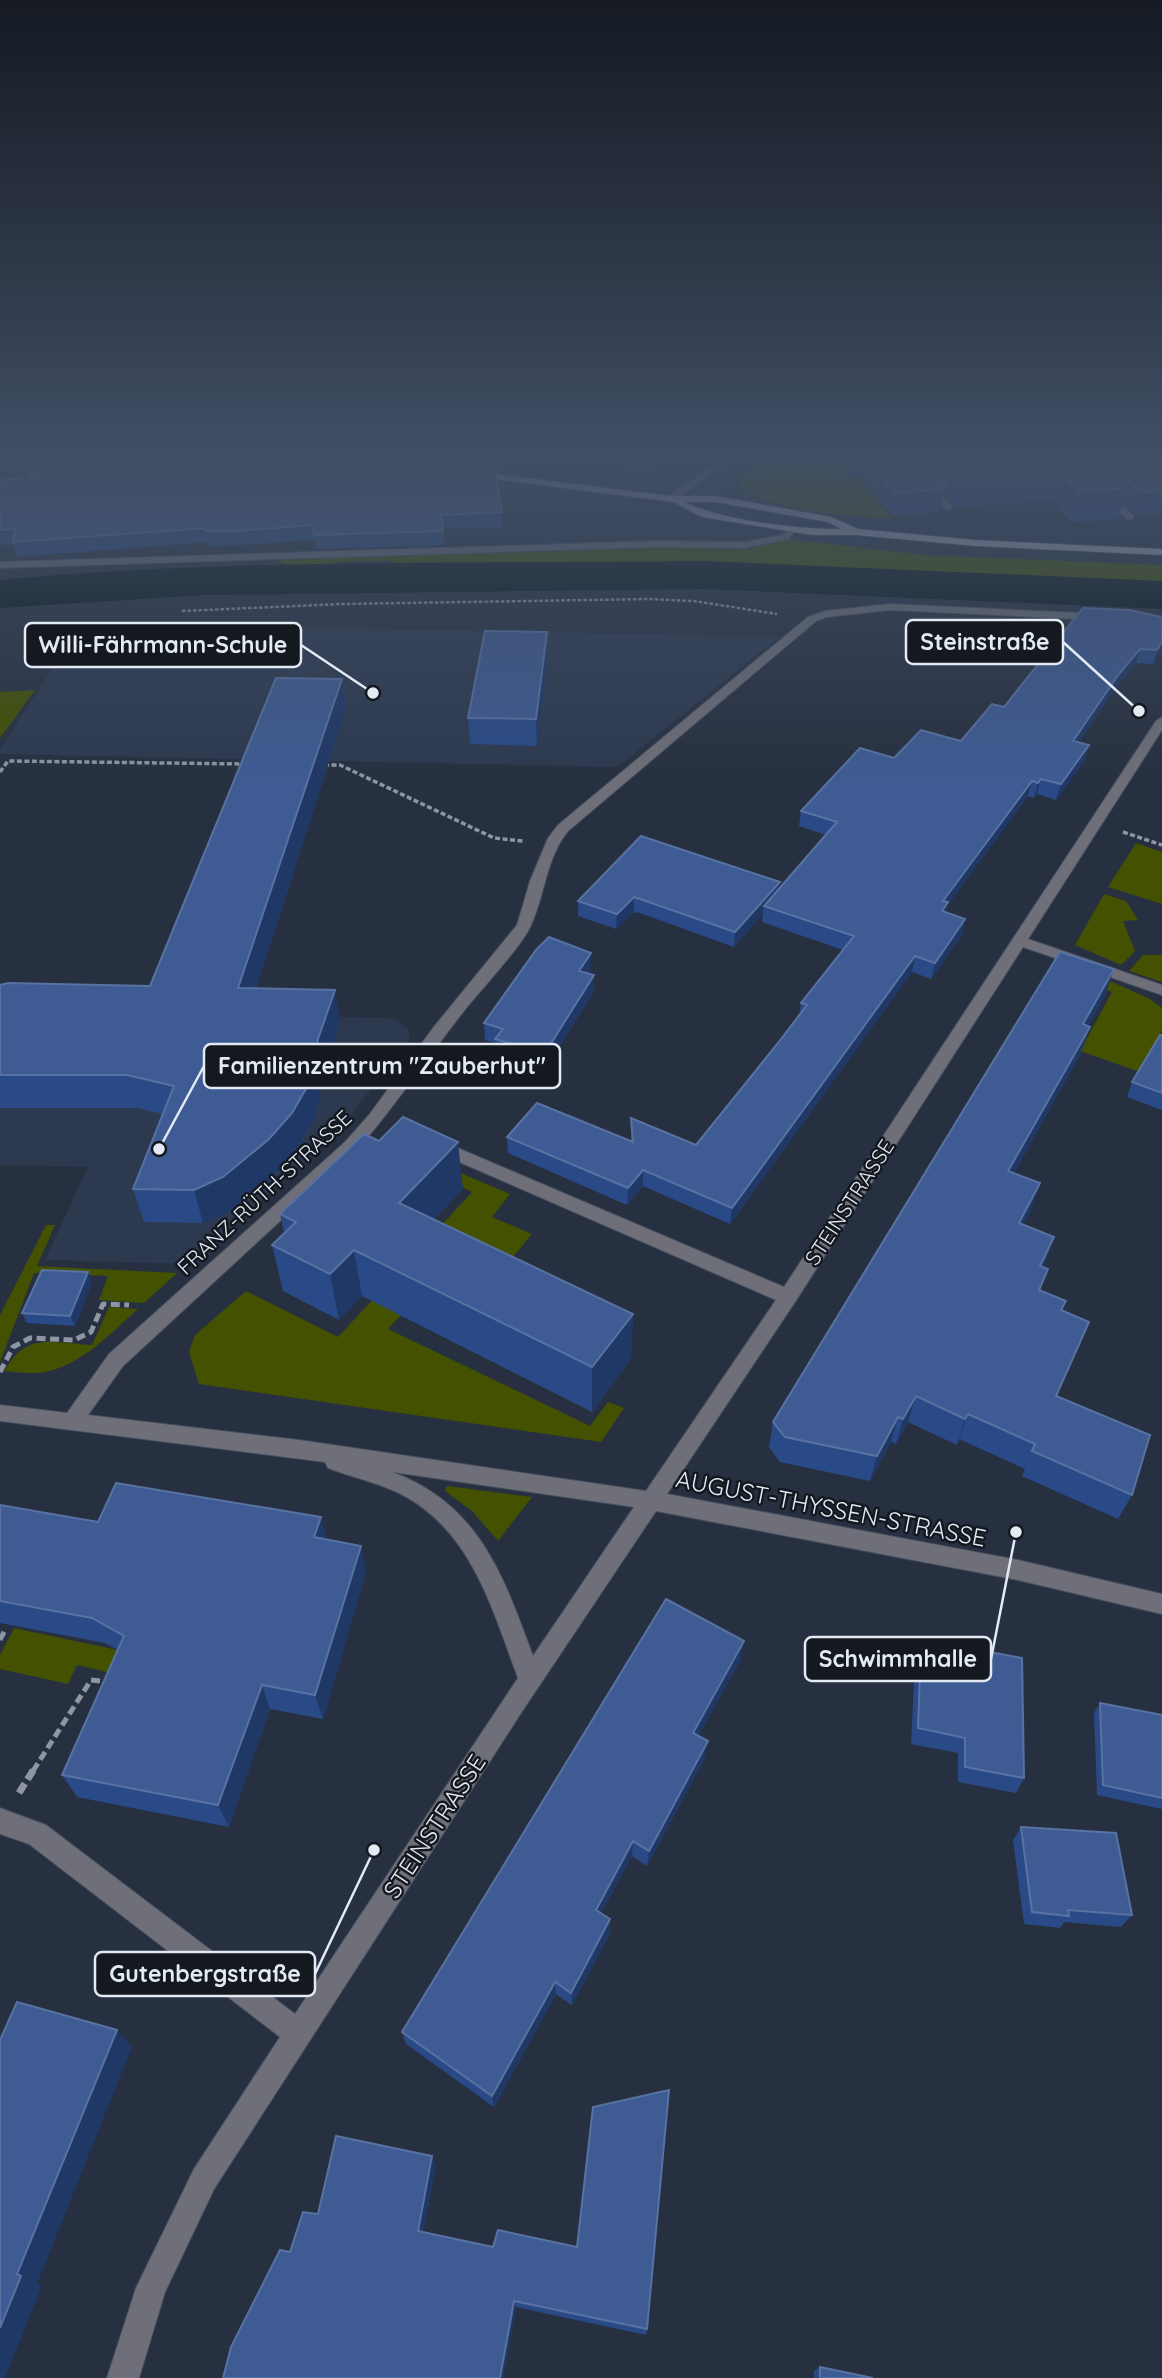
<svg xmlns="http://www.w3.org/2000/svg" width="1162" height="2378" font-family="Quicksand,sans-serif">
<rect width="100%" height="100%" fill="#273040"/>
<!-- built -->
<g fill="#2c394f">
<path d="M82 623 779 637 618 767 0 754V749Z"/>
<path d="M0 1009 385 1018 398 1021 408 1029 410 1039 337 1133 189 1264 45 1260 88 1167 0 1165Z"/>
</g>
<!-- green -->
<g fill="#435100">
<path d="M831 456 846 476H856L892 519C851 516 773 512 740 486V478L761 459Z"/>
<path d="M788 539 925 555 1162 565V583C907 574 653 559 398 569L393 561 338 562 339 571 294 572 277 559 659 547 750 548Z"/>
<path d="M35 690 0 738V692Z"/>
<path d="M1136 843 1162 852V904L1108 887Z"/>
<path d="M1104 894 1126 901 1138 920 1123 921 1135 951 1121 965 1075 945Z"/>
<path d="M1143 955H1162V982L1129 971Z"/>
<path d="M1090 972 1150 999 1162 1008V1030L1140 1072 1080 1051 1112 992 1084 982Z"/>
<path d="M402 1148 510 1194 492 1217 532 1234 502 1270 448 1264 388 1329 590 1426 608 1402 624 1408 601 1442 199 1384 189 1352 195 1335 246 1291 338 1337 472 1192 403 1159Z"/>
<path d="M46 1225H55L37 1266 177 1273 144 1303 99 1300 108 1276 34 1273 0 1362V1315Z"/>
<path d="M109 1307 138 1309C111 1333 77 1370 38 1373 28 1374 16 1372 5 1371 25 1331 54 1343 92 1345Z"/>
<path d="M447 1486 532 1497 498 1541 472 1511 445 1491Z"/>
<path d="M14 1628 122 1651 111 1673 77 1665 68 1684 0 1669V1655Z"/>
</g>
<g fill="none" stroke-linecap="round" stroke-linejoin="round">
<!-- river -->
<path fill="#07171b" fill-rule="evenodd" d="M704 561 1162 581V609L704 589 206 595 0 608V580C233 558 470 564 704 561Z"/>
<defs>
<g id="minor">
<path d="M459 452H467L463 472 459 475 455 472Z"/>
<path d="M585 452 650 460 680 452H691C667 470 609 468 585 452Z"/>
<path d="M733 452H742L673 501H667V497Z"/>
<path d="M8 465 29 467 38 474 37 489H31L30 477 24 472 5 470Z"/>
<path d="M925 483H931L951 505V509H945L925 487Z"/>
<path d="M1102 493H1108L1133 515V519H1127L1102 497Z"/>
<path d="M792 526 797 529 789 539 744 548 656 547 0 568V562L656 541 744 542 783 535Z"/>
<path d="M890 604 1100 614 1105 617 1100 620 890 610 827 617 816 621 568 831C546 858 545 895 531 925 522 946 484 986 468 1006 430 1053 397 1104 357 1150L123 1366 88 1415 299 1440 646 1491 776 1300 434 1151 432 1147 434 1143H446L784 1287 1156 721 1162 717V730L1028 939 1162 985V995L1023 947 795 1302 667 1494 1018 1560 1162 1594V1614L1018 1580 656 1511 521 1713 214 2189 165 2292 139 2378H107L136 2288 194 2169 280 2037 29 1844 0 1834V1808L46 1825 295 2014 518 1678C492 1608 471 1529 399 1493 376 1482 351 1477 328 1468L325 1462 0 1421V1405L67 1413 109 1354 345 1142 369 1115 433 1028 517 925 530 881 548 838 558 825 808 617 825 611ZM392 1472 634 1507 533 1656C503 1575 479 1504 392 1472Z"/>
</g>
<path id="major" d="M473 471 670 496H715L831 517 858 529 975 540 1162 549V555L975 546 856 535H812L702 517 673 502 470 476ZM684 502H715L828 522 842 529C797 529 725 521 684 502Z"/>
</defs>
<!-- minor casing -->
<use href="#minor" stroke="#454e5d" stroke-width="2"/>
<!-- major casing -->
<use href="#major" stroke="#454e5d" stroke-width="2"/>
<!-- path-far3 -->
<path stroke="#8e96a3" stroke-width="2.5" stroke-dasharray="3.5 2" stroke-linecap="butt" d="M182 611 342 604 649 599 694 601 777 614"/>
<!-- path-far2 -->
<g stroke="#8e96a3" stroke-width="3.5" stroke-dasharray="5 2.5" stroke-linecap="butt">
<path d="M324 765H340L494 838 523 841"/>
<path d="M0 772 8 761 245 764"/>
<path d="M1123 832 1162 845"/>
</g>
<!-- path-far1 -->
<g stroke="#8e96a3" stroke-width="5" stroke-dasharray="9 4.5" stroke-linecap="butt">
<path d="M0 1372 13 1347 30 1338 74 1340 91 1332 103 1304 129 1305"/>
<path d="M0 1640 5 1630"/>
<path d="M33 1771 91 1680 109 1682"/>
</g>
<!-- path -->
<path stroke="#8e96a3" stroke-width="7" stroke-dasharray="11 5" stroke-linecap="butt" d="M19 1793 34 1769"/>
<!-- minor -->
<use href="#minor" fill="#6e6f78" fill-rule="evenodd"/>
<!-- major -->
<use href="#major" fill="#acaec1" fill-rule="evenodd"/>
</g>
<!-- wall -->
<g fill="#2a4a87" fill-rule="evenodd">
<path d="M0 452H457L454 462 467 463 466 452H494V467L502 512 503 527 443 529 444 545 316 549 315 540 238 545 208 546V542L17 557 13 544 0 545ZM21 464 31 465 37 470 39 478 27 479 24 468Z"/>
<path d="M831 452H1162V513L1135 514 1123 503 1119 519 1072 522 1050 501 954 507 944 495 942 507H940V512L892 515 858 473 849 474Z"/>
<path d="M1083 608 1162 649 1153 664 1136 663 1115 689 1079 742 1085 760 1056 800 1037 794 1034 798 1028 796 947 906 946 912 965 919 962 935 931 979 912 972 730 1224 643 1186 627 1205 508 1153 507 1137 631 1141V1118L696 1145 778 1043 799 1016 801 1003 843 950 762 922 763 914 734 947 640 913 634 912 616 929 578 916V901L780 888 826 835 799 826 801 811 894 758 961 741 1004 707Z"/>
<path d="M547 632 548 657 537 746 470 744 468 718Z"/>
<path d="M342 679 346 709 256 988 340 1023 323 1072 316 1116 299 1146 277 1173 232 1210 203 1223 144 1222 133 1189 162 1114 137 1108H0V985L150 986Z"/>
<path d="M591 953 590 969 588 973 594 975V991L545 1069 496 1056V1043L485 1040 484 1023Z"/>
<path d="M1114 969 1105 995 1088 1026 1081 1053 1014 1173 1031 1210 1023 1225 1045 1264 1043 1267 1048 1269 1040 1291 1062 1310 1089 1322 1057 1396 1132 1495 1118 1519 1022 1476 1025 1469 959 1439 957 1445 908 1422 896 1444 891 1442 870 1481 780 1462 769 1447 773 1422Z"/>
<path d="M1162 1035V1110L1127 1097 1132 1082Z"/>
<path d="M463 1189 434 1219 633 1314 631 1359 592 1412 362 1296 339 1320 283 1291 272 1245 284 1233 280 1214Z"/>
<path d="M92 1283 75 1326 27 1323 22 1313Z"/>
<path d="M0 1505 98 1522 327 1540 366 1572 323 1719 270 1709 229 1827 77 1797 62 1775 118 1650 105 1643 0 1623Z"/>
<path d="M921 1645 961 1652 963 1647 1024 1778 1016 1793 958 1782V1753L911 1744 915 1661Z"/>
<path d="M741 1659 698 1736 705 1758 647 1866 632 1856 601 1913 610 1933 572 2005 556 1994 494 2107 406 2044 402 2032Z"/>
<path d="M1100 1703 1162 1715V1809L1097 1795 1094 1713Z"/>
<path d="M1021 1827 1132 1915 1121 1927 1064 1922 1060 1928 1024 1924 1013 1840Z"/>
<path d="M436 2165 423 2232 647 2329 646 2335 516 2307 503 2378H223L318 2214Z"/>
<path d="M820 2367 873 2378H814V2371Z"/>
</g>
<!-- shaded-wall -->
<g fill="#203866">
<path d="M3 452H5L8 462 24 468 28 481 0 484V457Z"/>
<path d="M453 452H457L454 464Z"/>
<path d="M789 452H806L789 454Z"/>
<path d="M547 632 548 657 537 746 536 719Z"/>
<path d="M1162 642V649L1153 664 1157 650Z"/>
<path d="M1140 649 1136 663 1115 689 1069 756 1073 741 1119 674Z"/>
<path d="M342 679 346 709 245 1021 238 988Z"/>
<path d="M1089 745 1085 760 1056 800 1061 784Z"/>
<path d="M1041 779 1037 794 1034 798 1038 783Z"/>
<path d="M1032 781 1028 796 947 906 945 918 938 927 943 901Z"/>
<path d="M780 882 779 897 764 906 763 914 734 947 735 932Z"/>
<path d="M634 897V912L616 929 617 914Z"/>
<path d="M965 919 962 935 931 979 935 963Z"/>
<path d="M591 953 590 969 579 987V971Z"/>
<path d="M915 956 912 972 730 1224 732 1208Z"/>
<path d="M1114 969 1105 995 1074 1051 1083 1024Z"/>
<path d="M594 975V991L545 1069V1053Z"/>
<path d="M335 990 340 1023 323 1072 316 1116 299 1146 277 1173 232 1210 203 1223 194 1190 318 1039Z"/>
<path d="M1090 1027 1081 1053 1000 1198 1008 1171Z"/>
<path d="M458 1142 463 1189 406 1249 399 1203Z"/>
<path d="M643 1170V1186L627 1205 628 1188Z"/>
<path d="M1040 1183 1031 1210 1010 1250 1019 1223Z"/>
<path d="M1054 1237 1045 1264 1031 1293 1040 1266Z"/>
<path d="M354 1250 362 1296 339 1320 330 1274Z"/>
<path d="M88 1272 92 1283 75 1326 70 1316Z"/>
<path d="M633 1314 631 1359 592 1412V1367Z"/>
<path d="M916 1396 908 1422 896 1444 903 1419Z"/>
<path d="M968 1414 959 1439 957 1445 965 1419Z"/>
<path d="M898 1417 891 1442 870 1481 877 1456Z"/>
<path d="M321 1517 328 1543 314 1537Z"/>
<path d="M361 1546 366 1572 323 1719 315 1695Z"/>
<path d="M744 1641 741 1659 691 1749 693 1733Z"/>
<path d="M262 1685 270 1709 229 1827 218 1805Z"/>
<path d="M708 1741 705 1758 647 1866 649 1851Z"/>
<path d="M633 1841 632 1856 595 1924 596 1910Z"/>
<path d="M610 1919V1933L572 2005 571 1993Z"/>
<path d="M555 1982 556 1994 494 2107 492 2096Z"/>
<path d="M117 2030 132 2047 37 2284 17 2274Z"/>
<path d="M432 2156 436 2165 422 2239 418 2231Z"/>
<path d="M21 2276 42 2286 5 2378H0V2328Z"/>
<path d="M514 2301 516 2307 503 2378H500Z"/>
</g>
<!-- building -->
<g fill="#3e5b93" stroke="#5872a2" stroke-width="2">
<path d="M28 452H260L37 467 36 458Z"/>
<path d="M466 452H494V456Z"/>
<path d="M851 452H913L946 486H939L943 490 895 493 861 452Z"/>
<path d="M937 452H1086L1127 488 1079 491 1057 470 959 476Z"/>
<path d="M1093 452H1162V491L1141 492Z"/>
<path d="M0 458 19 461 24 468 0 470Z"/>
<path d="M426 458 495 467 502 512 441 515 443 531 314 535 313 525 235 531H206V528L13 542 15 529 0 530V480L321 459Z"/>
<path d="M1083 608 1130 610 1162 617V642L1157 650 1140 649 1119 674 1073 741 1089 745 1061 784 1041 779 1038 783 1032 781 943 901 948 902 942 911 965 919 935 963 915 956 732 1208 643 1170 628 1188 507 1137 537 1103 633 1142 631 1118 696 1145 778 1043 807 1005 801 1003 854 936 764 906 837 822 801 811 860 748 894 758 921 730 961 741 992 704 1004 707Z"/>
<path d="M485 631 547 632 536 719 468 718Z"/>
<path d="M276 678 342 679 238 988 335 990 318 1039 310 1082 292 1113 269 1139 223 1177 194 1190 133 1189 174 1086 127 1075H0V985L8 983 150 986Z"/>
<path d="M641 836 780 882 735 932 640 899 634 897 617 914 578 901Z"/>
<path d="M549 937 591 953 579 971 594 975 545 1053 495 1039 503 1029 484 1023 536 950Z"/>
<path d="M1060 952 1114 969 1083 1024 1090 1027 1008 1171 1040 1183 1019 1223 1054 1237 1040 1266 1048 1269 1039 1290 1066 1301 1061 1310 1089 1322 1056 1396 1150 1435 1132 1495 1032 1451 1035 1444 968 1414 965 1419 916 1396 903 1419 898 1417 877 1456 785 1437 773 1422Z"/>
<path d="M1160 1035H1162V1093L1132 1082Z"/>
<path d="M403 1117 458 1142 399 1203 633 1314 592 1367 354 1250 330 1274 272 1245 296 1222 280 1214 364 1134 379 1141Z"/>
<path d="M42 1270 88 1272 70 1316 22 1313Z"/>
<path d="M116 1483 321 1517 314 1537 361 1546 315 1695 262 1685 218 1805 62 1775 124 1636 92 1618 0 1601V1505L98 1522Z"/>
<path d="M666 1599 744 1641 693 1733 708 1741 649 1851 633 1841 596 1910 610 1919 571 1993 555 1982 492 2096 402 2032Z"/>
<path d="M921 1645 963 1653V1647L1022 1658 1024 1778 965 1767V1738L918 1728Z"/>
<path d="M1100 1703 1162 1715V1798L1103 1785Z"/>
<path d="M1021 1827 1116 1833 1132 1915 1068 1910 1069 1916 1032 1912Z"/>
<path d="M17 2002 117 2030 17 2274 21 2276 0 2328V2040Z"/>
<path d="M669 2090 647 2329 514 2301 500 2378H223L231 2347 280 2250 290 2252 303 2212 318 2214 336 2136 432 2156 418 2231 493 2247 498 2230 577 2247 593 2107Z"/>
<path d="M820 2367 873 2378H820Z"/>
</g>
<!-- sky -->
<linearGradient id="sky" x2="0" y2="1"><stop stop-color="#151a23"/><stop offset="0.58" stop-color="#414e64"/><stop offset="1" stop-color="#414e64" stop-opacity="0"/></linearGradient>
<rect width="1162" height="785" fill="url(#sky)"/>
<g text-anchor="middle" dominant-baseline="central" stroke-width="5" stroke-linejoin="round" paint-order="stroke">
<!-- street labels -->
<g font-size="21" fill="#e3eaf4" stroke="#14181f">
<text transform="translate(264 1192) rotate(-43)">FRANZ-RÜTH-STRASSE</text>
<text transform="translate(849 1202) rotate(-57)">STEINSTRASSE</text>
</g>
<!-- near-street labels -->
<g font-size="24" fill="#e3eaf4" stroke="#14181f">
<text transform="translate(831 1508) rotate(11)">AUGUST-THYSSEN-STRASSE</text>
<text transform="translate(434 1826) rotate(-57)">STEINSTRASSE</text>
</g>
</g>
<!-- callouts -->
<path fill="none" stroke="#e3eaf4" stroke-width="2.5" d="M1139 711L1063 642M373 693L301 645M159 1149L204 1066M1016 1532L991 1659M374 1850L315 1974"/>
<g fill="#e3eaf4" stroke="#14181f" stroke-width="2.5">
<circle cx="1139" cy="711" r="7"/>
<circle cx="373" cy="693" r="7"/>
<circle cx="159" cy="1149" r="7"/>
<circle cx="1016" cy="1532" r="7"/>
<circle cx="374" cy="1850" r="7"/>
</g>
<g fill="#14181f" stroke="#e3eaf4" stroke-width="2.5">
<rect x="906" y="620" width="157" height="44" rx="7"/>
<rect x="25" y="623" width="276" height="44" rx="7"/>
<rect x="204" y="1044" width="356" height="44" rx="7"/>
<rect x="805" y="1637" width="186" height="44" rx="7"/>
<rect x="95" y="1952" width="220" height="44" rx="7"/>
</g>
<g font-size="23" text-anchor="middle" font-weight="bold" fill="#e3eaf4">
<text x="985" y="650">Steinstraße</text>
<text x="163" y="653">Willi-Fährmann-Schule</text>
<text x="382" y="1074">Familienzentrum "Zauberhut"</text>
<text x="898" y="1667">Schwimmhalle</text>
<text x="205" y="1982">Gutenbergstraße</text>
</g>
</svg>
